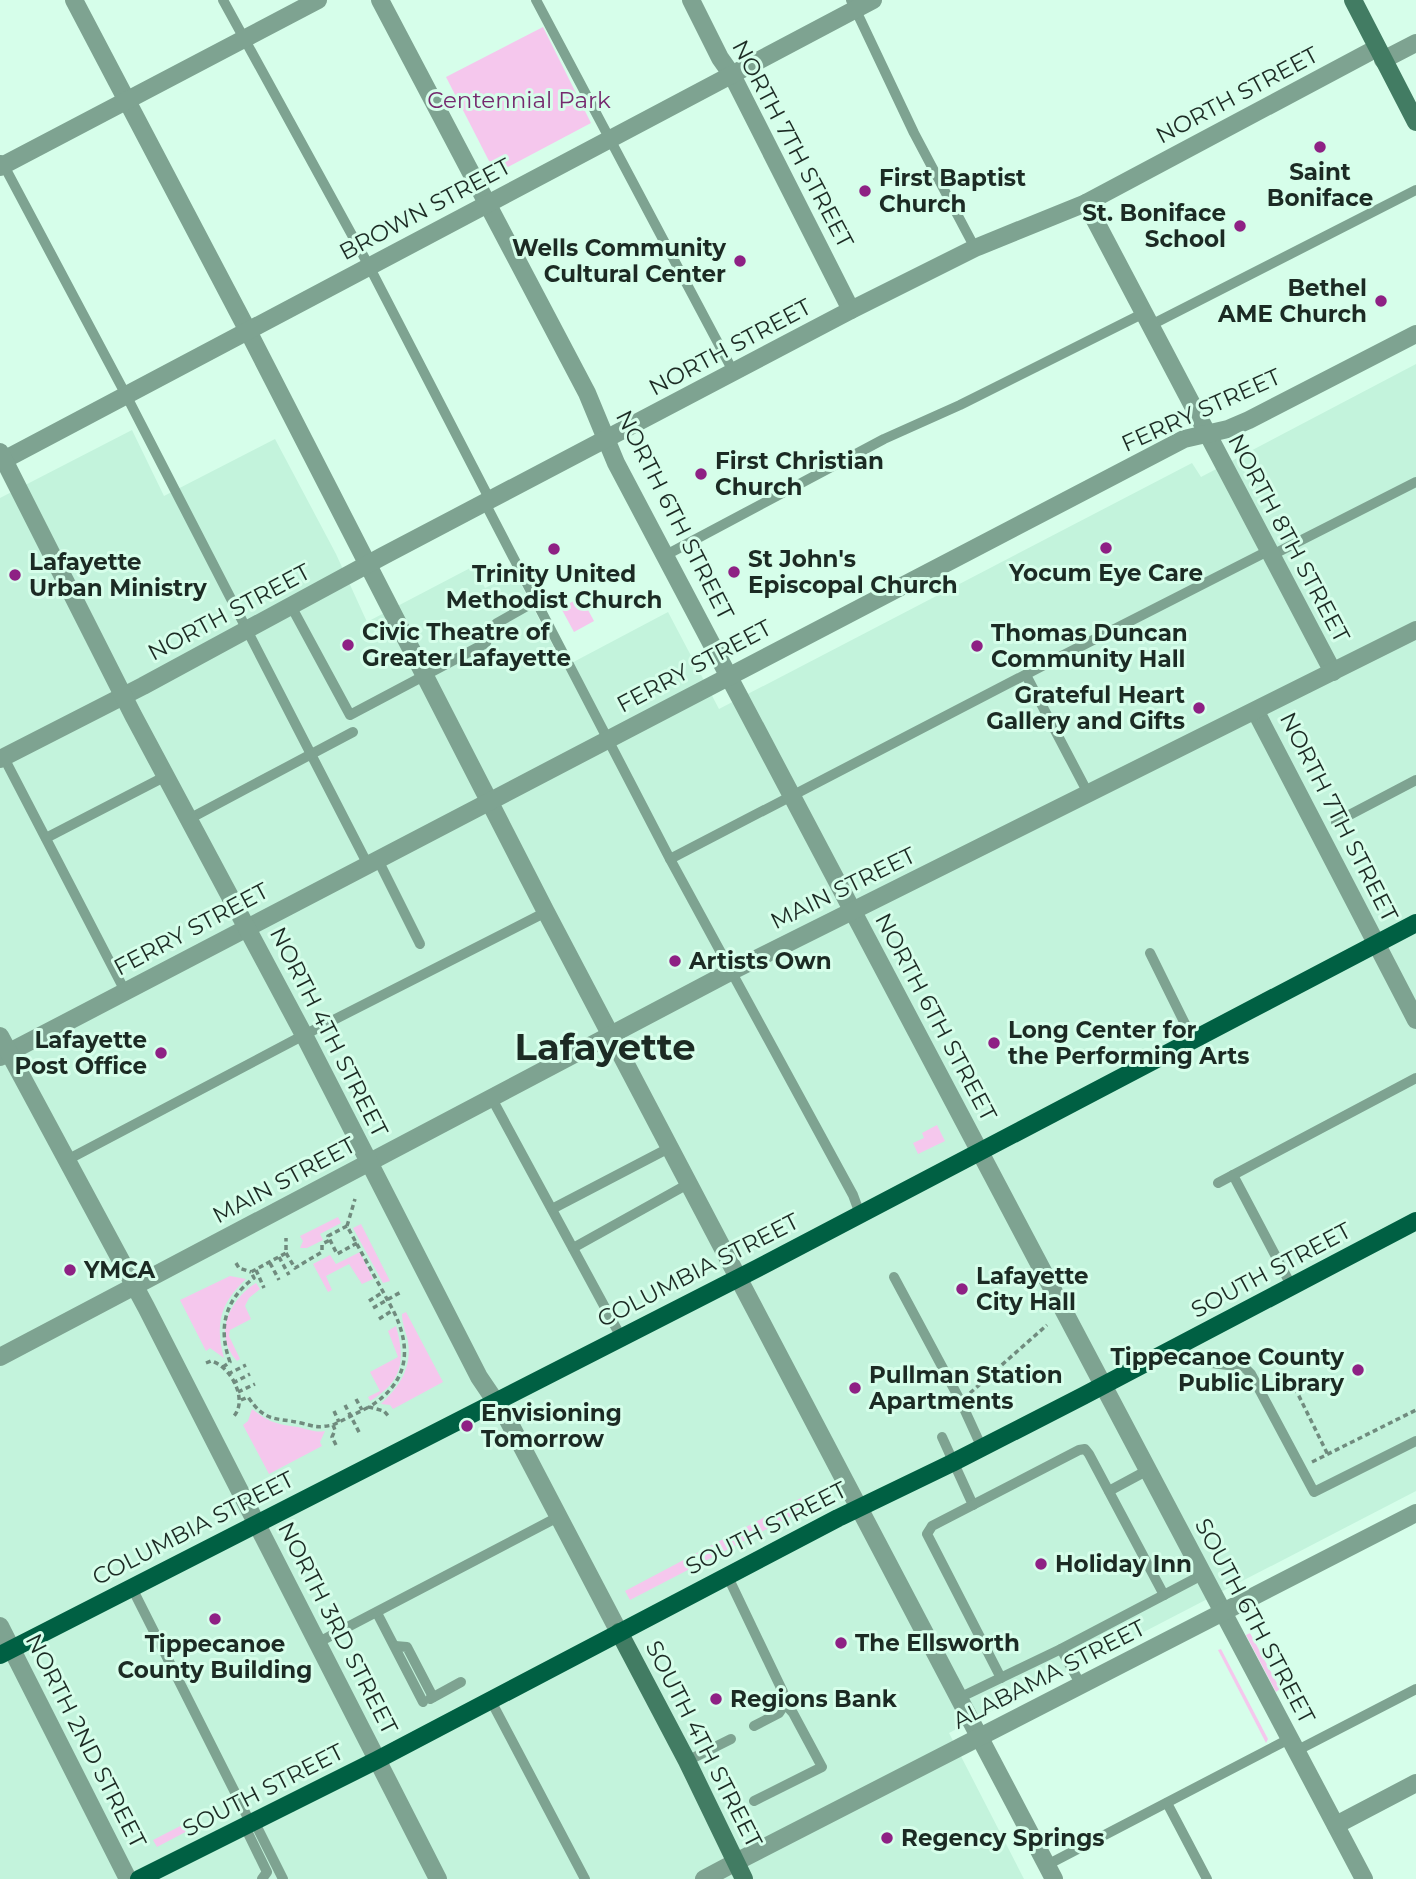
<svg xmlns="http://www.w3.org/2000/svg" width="1416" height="1879" font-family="Montserrat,sans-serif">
<rect width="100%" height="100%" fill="#d6feea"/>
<!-- built -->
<path fill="#c3f3dc" d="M1416 364V1491L949 1733 1024 1879H0V498L132 430 164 496 275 439 336 554 367 622 474 566 485 588 515 573 564 667 668 612 719 709 1192 463 1201 477Z"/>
<!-- green -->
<g fill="#f5c7ed">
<path d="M543 27 591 123 508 167 489 161 446 77Z"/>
<path d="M581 597 594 621 574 632 561 608Z"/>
<path d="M937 1125 945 1141 918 1154 913 1143 924 1138 922 1133Z"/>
<path d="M338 1217 341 1223 320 1234 323 1240 307 1248H300L303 1241 300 1236Z"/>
<path d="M361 1224 390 1281 383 1283 353 1228Z"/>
<path d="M360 1252 373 1279 362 1284 349 1264 326 1276 332 1290 328 1292 313 1264 330 1255 336 1264Z"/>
<path d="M230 1276 246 1279C220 1304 215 1323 224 1358L210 1348 206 1351 180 1300Z"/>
<path d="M256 1283 260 1289 249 1298 245 1306 251 1319 230 1330 229 1336 240 1359 237 1361C235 1358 232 1356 231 1353 215 1328 234 1296 256 1283Z"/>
<path d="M406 1312 443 1382 393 1409 390 1405 381 1404C400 1386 412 1368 408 1341 406 1332 402 1324 402 1314Z"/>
<path d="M396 1326C406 1361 402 1382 370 1401L368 1397 380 1391 370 1372 398 1357 388 1331Z"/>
<path d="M252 1409C270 1423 276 1424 298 1427 308 1429 315 1433 325 1431L320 1442 322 1446 269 1474 243 1425 248 1421Z"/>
<path d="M816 1490 821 1501 630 1600 625 1591Z"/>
<path d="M1250 1633 1280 1689 1276 1692 1246 1635Z"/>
<path d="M1221 1649 1268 1739 1266 1743 1218 1650Z"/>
<path d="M192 1820 195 1827 157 1847 153 1840Z"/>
</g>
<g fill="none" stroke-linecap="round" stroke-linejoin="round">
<!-- path -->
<g stroke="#708b7e" stroke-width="3.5" stroke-dasharray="5 3.5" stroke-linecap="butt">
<path d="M347 1226 355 1199"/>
<path d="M357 1243 337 1254 328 1236 347 1226 393 1310C413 1350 408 1383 369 1407L384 1411 390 1418"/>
<path d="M286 1253 295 1268 322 1252V1244L330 1240"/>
<path d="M279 1257 289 1275"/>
<path d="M236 1263 239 1268 251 1272"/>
<path d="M270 1263 279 1280"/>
<path d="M256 1270 264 1288"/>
<path d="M369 1301 383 1292"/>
<path d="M373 1308 401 1292"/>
<path d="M379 1319 393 1310"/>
<path d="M206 1363 211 1361C231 1366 250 1402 232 1418"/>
<path d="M223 1367 230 1362C218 1329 224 1300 254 1278L251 1272 286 1253V1238"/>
<path d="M228 1374 246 1365"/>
<path d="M233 1383 250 1374"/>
<path d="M1295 1388 1328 1455"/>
<path d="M238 1392 255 1384"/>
<path d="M970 1393 1047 1325"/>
<path d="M356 1399 362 1410"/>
<path d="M241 1400 248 1397C266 1423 274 1417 301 1423 317 1427 316 1428 333 1425L335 1430 332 1437 336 1445"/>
<path d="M345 1405 360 1434"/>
<path d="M334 1411 339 1422"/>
<path d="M333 1425 369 1407"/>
<path d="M1312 1462 1416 1410"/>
</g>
<!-- service -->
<g stroke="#7ea391" stroke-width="10">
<path d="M223 0 369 266 490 500"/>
<path d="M536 0 734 373"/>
<path d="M851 0 914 133 975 248"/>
<path d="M1 160 126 395 367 863"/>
<path d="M1151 325 1416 190"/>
<path d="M485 503 670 859 853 1195 860 1214"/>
<path d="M666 555 884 439 960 405 1144 313"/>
<path d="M1272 555 1416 482"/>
<path d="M291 606 350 715 486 643 492 628 497 623 536 601"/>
<path d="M1026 675 1089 795"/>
<path d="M2 754 125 991"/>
<path d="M189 819 353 732"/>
<path d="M1336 822 1416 780"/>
<path d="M46 838 166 776"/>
<path d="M377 858 420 944"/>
<path d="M670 859 1044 665 1270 550"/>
<path d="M1150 953 1193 1040"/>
<path d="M491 1097 621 1337"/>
<path d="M67 1160 304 1035 546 912"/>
<path d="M1233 1175 1292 1287"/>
<path d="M1218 1183 1416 1078"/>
<path d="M552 1209 669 1148"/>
<path d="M573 1248 688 1184"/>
<path d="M894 1277 961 1402 982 1448"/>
<path d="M1195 1361 1244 1367 1251 1374 1314 1492 1416 1441"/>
<path d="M942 1437 973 1505"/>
<path d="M1109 1491 1148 1470"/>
<path d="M727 1575 783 1692 785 1704 779 1713 754 1726"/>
<path d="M132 1588 251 1824"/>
<path d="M377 1613 423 1702"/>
<path d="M317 1643 558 1517"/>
<path d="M395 1646 407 1647 433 1697"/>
<path d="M1001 1678 927 1534 932 1526 1079 1450 1085 1449 1089 1454 1164 1595"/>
<path d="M1081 1685 1061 1649 1202 1575"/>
<path d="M959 1698 1061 1649"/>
<path d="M430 1699 461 1682"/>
<path d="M490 1699 585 1879"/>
<path d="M1296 1751 1416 1689"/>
<path d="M687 1761 731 1739"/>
<path d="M754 1801 822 1767 793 1713 785 1704"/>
<path d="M1167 1803 1207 1879"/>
<path d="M255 1823 283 1879"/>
<path d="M245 1827 267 1872 262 1879"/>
<path d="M1047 1865 1289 1739"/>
</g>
<!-- minor -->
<g stroke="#7ea391" stroke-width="18">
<path d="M74 0 248 331 546 912 1054 1879"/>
<path d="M380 0 587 393 616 463 1364 1879"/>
<path d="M691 0 720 58 732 75 851 310"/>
<path d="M1383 60 1416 43"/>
<path d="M0 167 318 0"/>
<path d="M1086 203 1333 672"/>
<path d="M0 462 873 0"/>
<path d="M1256 712 1416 1020"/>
<path d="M0 759 143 686 383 556 851 310 975 248 1086 203 1377 48"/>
<path d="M0 1057 1184 439 1228 429 1249 420 1416 334"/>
<path d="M0 1357 732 971 1416 630"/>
<path d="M0 1626 128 1879"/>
<path d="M1336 1825 1416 1783"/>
<path d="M736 1862 1416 1513"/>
</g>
<!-- tertiary -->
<g stroke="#7ea391" stroke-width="18">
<path d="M0 452 133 715 304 1035 479 1377 508 1420 619 1632"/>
<path d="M0 1036 146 1307 438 1879"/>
<path d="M704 1879 736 1862"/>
</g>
<!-- secondary -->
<g stroke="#427c63" stroke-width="18">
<path d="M1353 0 1416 122"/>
<path d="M619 1632 687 1761 744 1879"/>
</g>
<!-- primary -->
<g stroke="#006043" stroke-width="18">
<path d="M0 1655 758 1268 1416 923"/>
<path d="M139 1879 377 1760 838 1518 952 1463 1083 1396 1416 1221"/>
</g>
</g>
<!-- markers -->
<g fill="#8e2184" stroke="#d6feea" stroke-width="2.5">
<circle cx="1320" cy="147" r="7"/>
<circle cx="865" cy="191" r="7"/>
<circle cx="1240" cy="226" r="7"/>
<circle cx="740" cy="261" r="7"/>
<circle cx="1381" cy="301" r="7"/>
<circle cx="701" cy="474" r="7"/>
<circle cx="1106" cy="548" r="7"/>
<circle cx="554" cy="549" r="7"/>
<circle cx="734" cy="572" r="7"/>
<circle cx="15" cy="575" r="7"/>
<circle cx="348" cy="645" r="7"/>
<circle cx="977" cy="646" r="7"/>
<circle cx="1199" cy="708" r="7"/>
<circle cx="675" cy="961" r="7"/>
<circle cx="994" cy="1043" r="7"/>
<circle cx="161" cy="1053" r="7"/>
<circle cx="70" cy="1270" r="7"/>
<circle cx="962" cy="1289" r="7"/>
<circle cx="1358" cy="1370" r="7"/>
<circle cx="855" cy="1388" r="7"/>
<circle cx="467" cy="1426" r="7"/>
<circle cx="1041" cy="1564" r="7"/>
<circle cx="215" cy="1619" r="7"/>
<circle cx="841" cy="1643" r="7"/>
<circle cx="716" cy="1699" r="7"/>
<circle cx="887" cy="1838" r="7"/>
</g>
<g text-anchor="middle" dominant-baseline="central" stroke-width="6" stroke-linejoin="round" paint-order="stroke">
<!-- street labels -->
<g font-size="23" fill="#1c2b24" stroke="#d6feea">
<text transform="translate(1237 95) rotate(-28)">NORTH STREET</text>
<text transform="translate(793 144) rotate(62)">NORTH 7TH STREET</text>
<text transform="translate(425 209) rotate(-28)">BROWN STREET</text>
<text transform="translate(730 347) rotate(-28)">NORTH STREET</text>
<text transform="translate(1201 410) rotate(-24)">FERRY STREET</text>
<text transform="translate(675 515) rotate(63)">NORTH 6TH STREET</text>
<text transform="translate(1289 538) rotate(62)">NORTH 8TH STREET</text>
<text transform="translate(229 612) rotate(-28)">NORTH STREET</text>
<text transform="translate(694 666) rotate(-28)">FERRY STREET</text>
<text transform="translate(1339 817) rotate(63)">NORTH 7TH STREET</text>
<text transform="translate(843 888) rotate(-26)">MAIN STREET</text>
<text transform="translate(191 929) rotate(-28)">FERRY STREET</text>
<text transform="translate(936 1017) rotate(62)">NORTH 6TH STREET</text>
<text transform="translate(329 1032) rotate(63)">NORTH 4TH STREET</text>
<text transform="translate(284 1180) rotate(-28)">MAIN STREET</text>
<text transform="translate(698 1270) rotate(-27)">COLUMBIA STREET</text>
<text transform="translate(1271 1270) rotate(-28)">SOUTH STREET</text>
<text transform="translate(193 1528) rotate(-27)">COLUMBIA STREET</text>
<text transform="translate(766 1528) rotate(-27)">SOUTH STREET</text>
<text transform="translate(1255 1621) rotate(62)">SOUTH 6TH STREET</text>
<text transform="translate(338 1628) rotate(63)">NORTH 3RD STREET</text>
<text transform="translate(1049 1674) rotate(-27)">ALABAMA STREET</text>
<text transform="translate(86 1741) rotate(63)">NORTH 2ND STREET</text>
<text transform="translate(704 1744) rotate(63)">SOUTH 4TH STREET</text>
<text transform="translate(263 1790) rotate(-27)">SOUTH STREET</text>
</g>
<!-- park labels -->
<g font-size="23" fill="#75286d" stroke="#d6feea">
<text x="519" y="100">Centennial Park</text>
</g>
<!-- poi labels -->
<g font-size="23" font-weight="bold" fill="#1c2b24" stroke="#d6feea" text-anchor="start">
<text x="1320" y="172" text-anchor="middle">Saint<tspan x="1320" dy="26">Boniface</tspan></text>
<text x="879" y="178">First Baptist<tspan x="879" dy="26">Church</tspan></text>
<text x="1226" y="213" text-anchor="end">St. Boniface<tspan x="1226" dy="26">School</tspan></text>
<text x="726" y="248" text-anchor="end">Wells Community<tspan x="726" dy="26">Cultural Center</tspan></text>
<text x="1367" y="288" text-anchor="end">Bethel<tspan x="1367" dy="26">AME Church</tspan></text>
<text x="715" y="461">First Christian<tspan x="715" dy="26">Church</tspan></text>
<text x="748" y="559">St John's<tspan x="748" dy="26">Episcopal Church</tspan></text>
<text x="29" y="562">Lafayette<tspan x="29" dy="26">Urban Ministry</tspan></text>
<text x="1106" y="573" text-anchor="middle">Yocum Eye Care</text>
<text x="554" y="574" text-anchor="middle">Trinity United<tspan x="554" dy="26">Methodist Church</tspan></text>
<text x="362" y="632">Civic Theatre of<tspan x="362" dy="26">Greater Lafayette</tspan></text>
<text x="991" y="633">Thomas Duncan<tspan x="991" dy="26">Community Hall</tspan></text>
<text x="1185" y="695" text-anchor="end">Grateful Heart<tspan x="1185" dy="26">Gallery and Gifts</tspan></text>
<text x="689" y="961">Artists Own</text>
<text x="1008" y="1030">Long Center for<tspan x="1008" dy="26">the Performing Arts</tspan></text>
<text x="147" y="1040" text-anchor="end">Lafayette<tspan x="147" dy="26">Post Office</tspan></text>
<text x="84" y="1270">YMCA</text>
<text x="976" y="1276">Lafayette<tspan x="976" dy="26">City Hall</tspan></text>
<text x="1344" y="1357" text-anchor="end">Tippecanoe County<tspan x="1344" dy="26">Public Library</tspan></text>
<text x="869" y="1375">Pullman Station<tspan x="869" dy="26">Apartments</tspan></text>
<text x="481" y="1413">Envisioning<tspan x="481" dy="26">Tomorrow</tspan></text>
<text x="1055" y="1564">Holiday Inn</text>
<text x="855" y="1643">The Ellsworth</text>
<text x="215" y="1644" text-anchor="middle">Tippecanoe<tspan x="215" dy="26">County Building</tspan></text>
<text x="730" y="1699">Regions Bank</text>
<text x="901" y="1838">Regency Springs</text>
</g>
<!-- town labels -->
<g font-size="37" font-weight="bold" fill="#1c2b24" stroke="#d6feea">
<text x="605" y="1046">Lafayette</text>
</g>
</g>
</svg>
